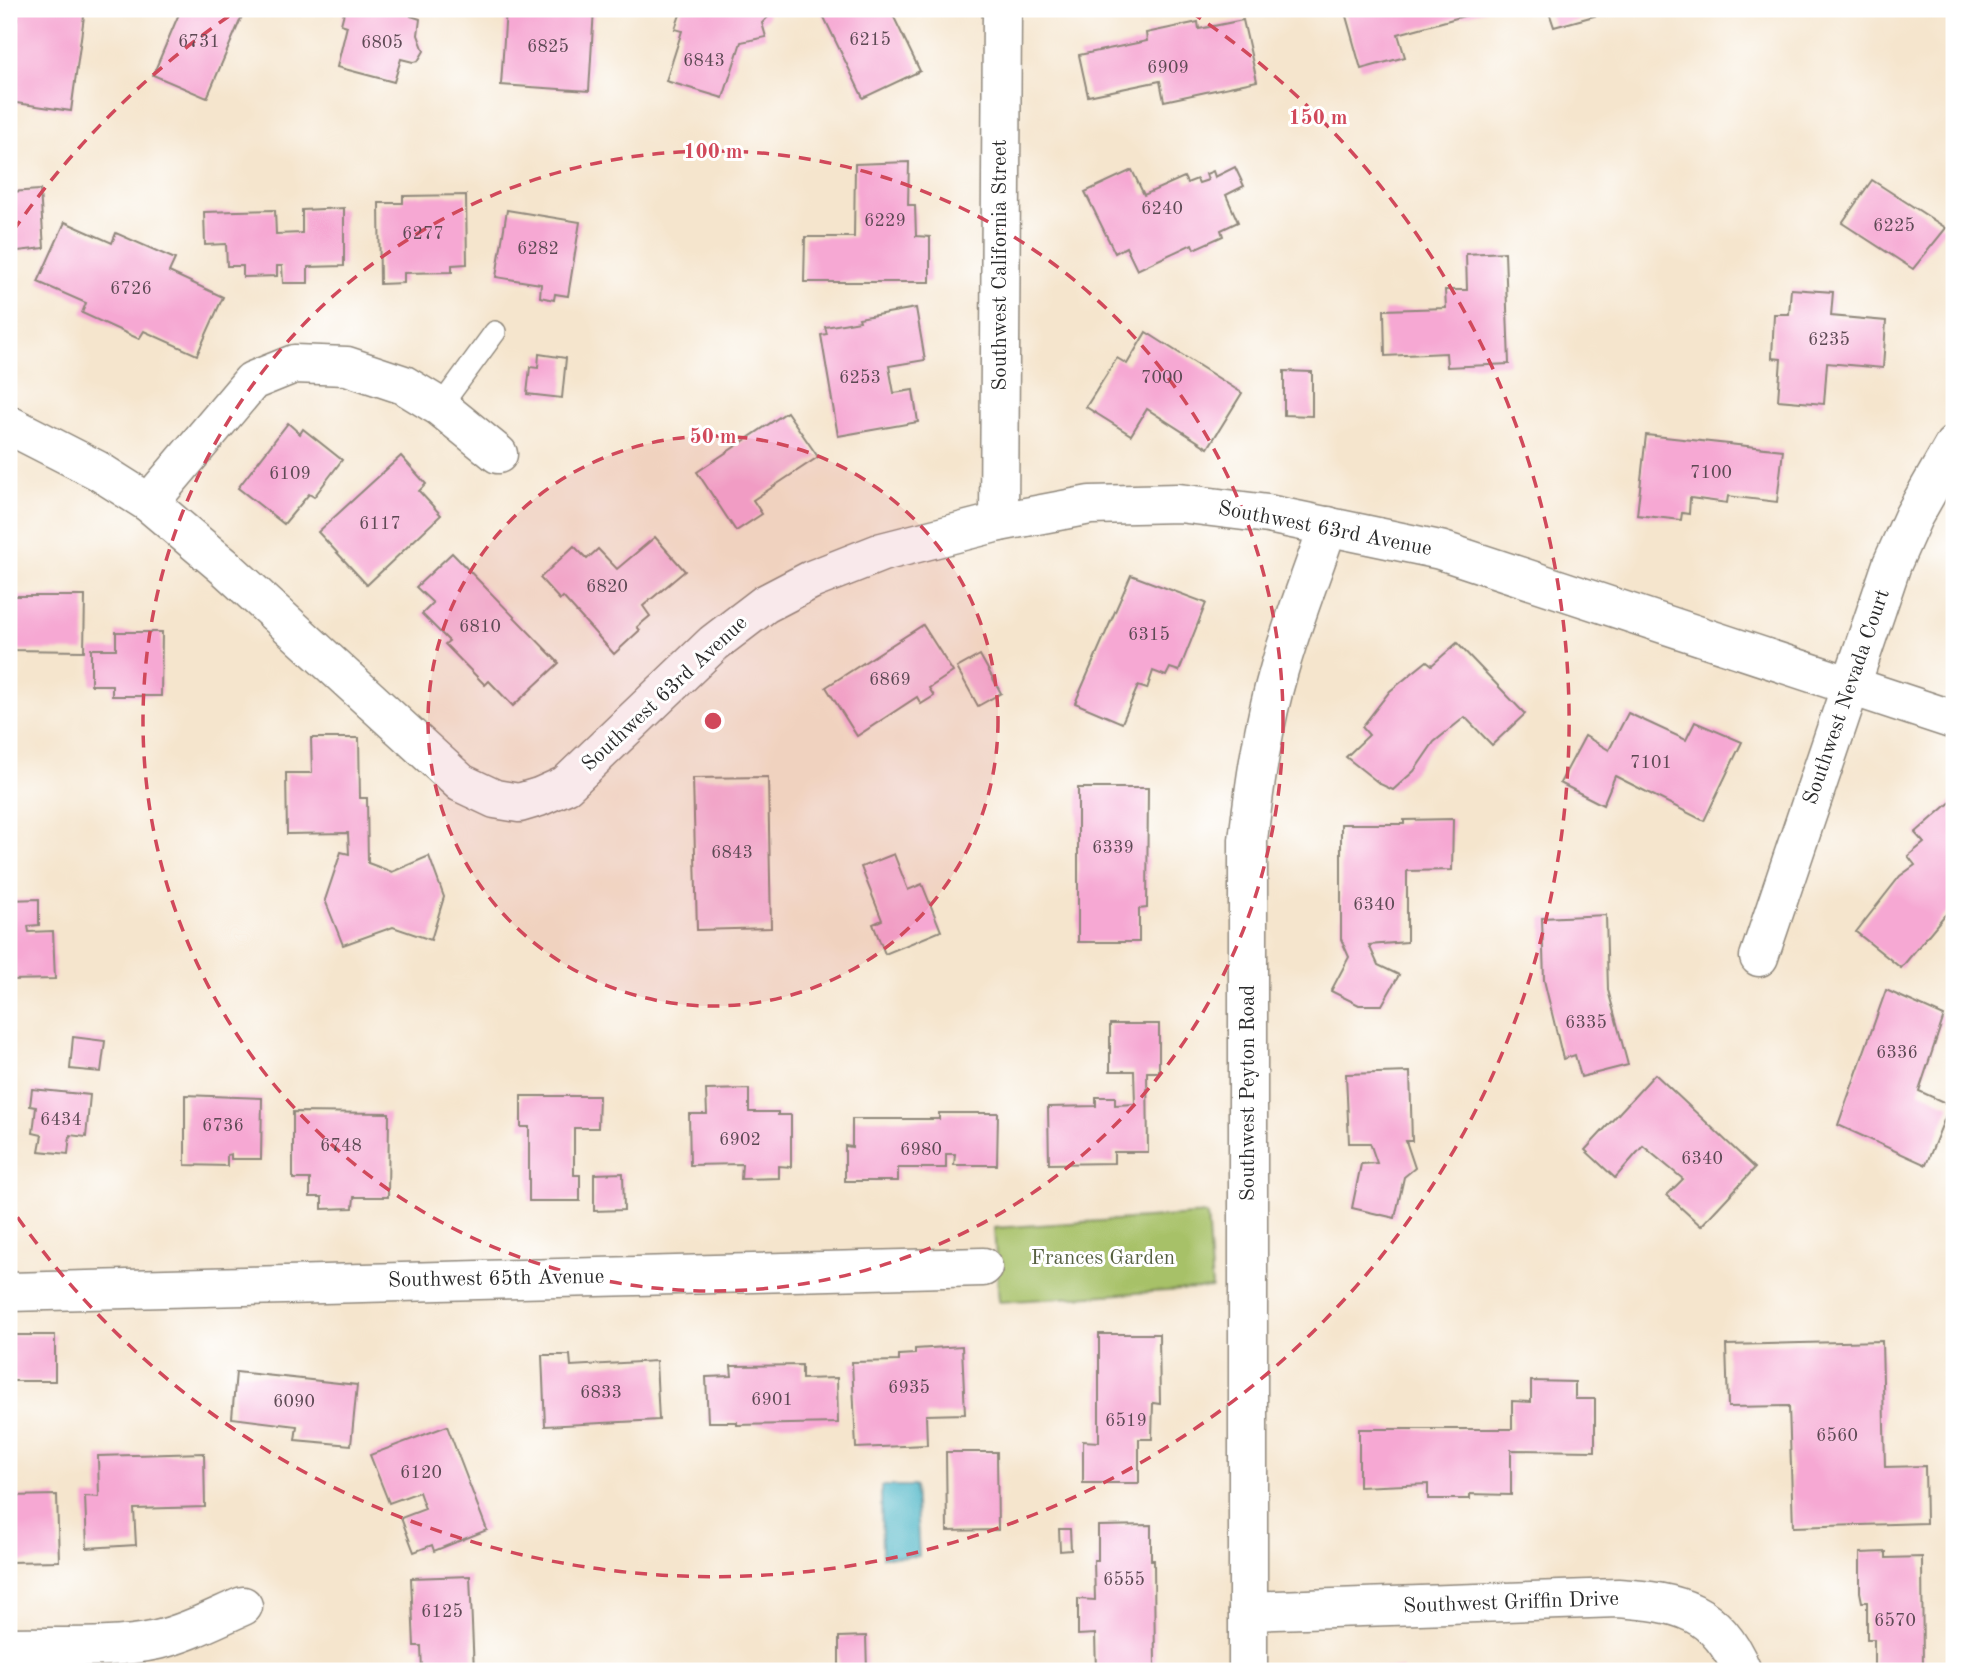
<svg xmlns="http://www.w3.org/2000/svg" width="1963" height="1680" font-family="'Old Standard TT',serif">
<rect width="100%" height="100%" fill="#fff"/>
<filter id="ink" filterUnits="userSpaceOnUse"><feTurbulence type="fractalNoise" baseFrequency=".0143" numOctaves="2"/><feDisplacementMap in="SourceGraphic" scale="14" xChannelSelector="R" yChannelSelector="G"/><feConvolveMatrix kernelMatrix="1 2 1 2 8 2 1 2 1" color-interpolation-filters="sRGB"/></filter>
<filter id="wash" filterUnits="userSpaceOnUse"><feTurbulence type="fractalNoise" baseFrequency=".00686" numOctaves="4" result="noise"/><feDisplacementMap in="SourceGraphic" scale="28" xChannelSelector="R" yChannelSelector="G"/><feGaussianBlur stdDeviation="1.57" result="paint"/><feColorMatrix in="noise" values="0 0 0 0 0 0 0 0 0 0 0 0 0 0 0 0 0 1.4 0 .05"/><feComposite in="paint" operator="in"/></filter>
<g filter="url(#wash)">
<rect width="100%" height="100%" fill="#f5e5cd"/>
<!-- green -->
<path fill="#a7c167" stroke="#697649" stroke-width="2" d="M1207 1214 1212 1288 999 1302 994 1228Z"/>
<!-- water -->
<path fill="#47b3c4" stroke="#396f78" stroke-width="2" d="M881 1486H915L919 1556 882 1557Z"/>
<g id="blocks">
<!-- building -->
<g fill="#f6a8d3">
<path d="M18 9H85L71 111 9 102V72Z"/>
<path d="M181 9H245L207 98 153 75Z"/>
<path d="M345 9H413L411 16 420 19 418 35 424 51 418 61 413 62 401 59 394 82 337 67 347 26 341 24Z"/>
<path d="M506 9H594L589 91 501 85Z"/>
<path d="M682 9H766L768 17 762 23 766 37 741 42 723 98 666 81 682 31 675 29Z"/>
<path d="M820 9H890L920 71 863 98Z"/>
<path d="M1344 9H1486V10L1398 34 1405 57 1361 69Z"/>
<path d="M1548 9H1616V10L1554 27Z"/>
<path d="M1243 20 1257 81 1164 101 1160 81 1088 96 1079 55 1147 41 1146 33 1198 22 1199 29Z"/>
<path d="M909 162 908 205H915L916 236 930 237V282H804L805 237H854L855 164Z"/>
<path d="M1235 167 1244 186 1226 195 1238 222 1221 230 1223 236 1194 249 1192 244 1137 270 1126 247 1115 253 1085 192 1132 170 1144 195 1184 177 1187 183 1197 179 1199 183 1208 180 1206 174 1213 171 1215 177Z"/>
<path d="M1872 180 1946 228 1913 269 1842 223Z"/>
<path d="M40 190 44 248 9 252V192Z"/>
<path d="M466 195 467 264 452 265V272L404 273V283L380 284 379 203H403V196Z"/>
<path d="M344 208V266L308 267V283H283L282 266H277V276L243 277V266H227L226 244 205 245 204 212 275 210 276 234 302 233V210Z"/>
<path d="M507 210 580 222 568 296 555 294 554 300 540 297 541 284 496 277Z"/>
<path d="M65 222 112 243 116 233 175 259 169 272 223 297 197 355 144 331 139 339 82 313 86 303 38 282Z"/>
<path d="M1505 252 1509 364 1447 367 1446 353 1385 356 1384 310 1446 308 1445 290H1467L1466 254Z"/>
<path d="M1791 289 1833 292 1831 316 1886 321 1883 368 1827 363 1824 404 1778 400 1781 359 1772 358 1774 314H1789Z"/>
<path d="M916 308 925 360 889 366 894 393 913 390 918 422 838 436 821 335 827 334 825 327 860 321 859 318Z"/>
<path d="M1146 332 1242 393 1208 448 1147 409 1131 435 1086 407 1117 358 1127 364Z"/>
<path d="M539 354 566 358 562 398 527 394 530 367 538 368Z"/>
<path d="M1284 371 1312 372V416L1284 415Z"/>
<path d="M787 412 818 457 753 500 762 514 736 531 697 472Z"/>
<path d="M288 423 300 434 303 429 342 460 314 497 309 494 284 524 238 488Z"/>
<path d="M1646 435 1783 450 1777 502 1728 496 1727 503 1690 498 1689 514 1682 513 1681 520 1637 515Z"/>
<path d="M401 456 426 484 419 491 441 515 367 585 318 532Z"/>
<path d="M655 537 685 571 643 606 650 616 637 627 640 630 614 654 563 597 560 600 540 578 574 546 587 559 598 549 617 569Z"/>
<path d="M452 553 559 663 513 706 489 681 485 685 445 644 449 641 422 614 433 603 416 587Z"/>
<path d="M1131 575 1206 603 1179 671 1170 668 1166 676 1153 671 1147 689 1138 686 1122 723 1075 703Z"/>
<path d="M9 596H85L84 651 9 650Z"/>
<path d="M923 625 953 672 929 688 934 696 921 704 917 697 857 736 826 687Z"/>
<path d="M116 632H162L161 696H112V685H91V649H116Z"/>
<path d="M1457 643 1525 714 1492 745 1465 717 1434 742 1414 771 1393 790 1380 784 1346 757 1369 735 1362 727 1390 691 1427 661 1432 665Z"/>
<path d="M980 655 1001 693 978 706 957 668Z"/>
<path d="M1628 713 1686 740 1695 722 1742 742 1704 821 1615 776 1603 805 1560 783 1585 736 1609 750Z"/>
<path d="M311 738H359L360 798H367L368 863 392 872 429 856 444 897 431 940 393 927 343 945 325 900 341 852 349 854 348 833 287 834 286 773H312Z"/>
<path d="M768 777 771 928 697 930 693 778Z"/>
<path d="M1078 788H1148L1147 908 1139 909V942H1078Z"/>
<path d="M1953 800 1954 908 1944 916 1901 968 1856 932 1900 876 1915 865 1908 856 1924 843 1915 833Z"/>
<path d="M9 807H11L13 863 9 864Z"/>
<path d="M1453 819 1452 870 1407 871V942L1369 945 1378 965 1399 975 1382 1005H1359L1331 991 1349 957 1341 939V824H1404V820Z"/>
<path d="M894 854 908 890 922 884 941 931 885 954 873 924 882 920 861 867Z"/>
<path d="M39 899V925L28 926 29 932 53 931 55 979 9 980V900Z"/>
<path d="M1606 915 1608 990 1628 1065 1581 1077 1575 1055 1563 1059 1544 980 1542 918Z"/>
<path d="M1886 990 1944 1016 1919 1091 1950 1105 1926 1165 1838 1125Z"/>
<path d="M1110 1024H1159V1072H1147L1148 1152H1114V1163L1049 1164 1048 1107 1096 1106V1097H1115V1105L1135 1104 1134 1071H1110Z"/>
<path d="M73 1037 105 1041 101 1072 70 1069Z"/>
<path d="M1410 1072 1412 1141H1406L1415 1168 1404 1177 1395 1218 1352 1208 1361 1164 1377 1163 1370 1143H1349L1346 1074Z"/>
<path d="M1655 1074 1755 1168 1701 1226 1667 1195 1683 1179 1643 1146 1615 1178 1585 1150Z"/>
<path d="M32 1089 90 1095 86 1137 70 1135 68 1154 39 1151 42 1135 33 1133 36 1107 30 1106Z"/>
<path d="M749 1089V1112H778V1115H791V1167L779 1166V1178L741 1179 742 1164 690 1165 689 1114H707L706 1090Z"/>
<path d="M185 1095 262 1098 261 1159H231V1154L227 1155V1166L185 1165Z"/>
<path d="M521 1096H599L598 1128H574V1175H580V1201H529V1127H521Z"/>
<path d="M293 1112 389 1113 388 1197H354L353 1208 322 1209V1197H310V1179H293Z"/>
<path d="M939 1113H998L997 1165H954L955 1154H946V1168H898V1181H845V1146L852 1147V1119H939Z"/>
<path d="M623 1173 624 1210 594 1211V1174Z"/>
<path d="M1099 1334H1159L1160 1404 1153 1403 1152 1439H1139V1483H1083V1441L1099 1442Z"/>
<rect x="9" y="1335" width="46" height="46"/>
<path d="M1882 1341 1885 1467 1925 1466 1926 1523 1793 1527 1789 1406 1728 1407 1726 1345Z"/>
<path d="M962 1346 965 1414 926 1415 927 1445 856 1448 852 1362 899 1361V1355L915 1354V1349Z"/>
<path d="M542 1355H570L571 1366 656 1361 659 1420 545 1426Z"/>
<path d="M802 1365V1379L837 1378 838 1423 737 1425V1422H708L706 1377 732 1376 731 1366Z"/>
<path d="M236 1372 357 1385 351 1445 295 1440 297 1426 232 1418Z"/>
<path d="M1531 1381 1575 1382V1399H1595V1451L1511 1450V1495L1470 1494V1499H1428V1484L1359 1487V1429H1512V1401L1531 1402Z"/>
<path d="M447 1426 487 1530 434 1551 432 1545 414 1552 401 1518 425 1509 419 1492 389 1503 370 1455Z"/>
<path d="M946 1452H997L998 1530 947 1531Z"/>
<path d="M204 1453 205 1507 134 1509 136 1545 87 1548 85 1496 99 1497 98 1456Z"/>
<path d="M57 1495 59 1561 9 1562V1496Z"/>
<path d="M1151 1525V1560H1154L1155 1671H1096L1095 1634 1078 1635V1599L1095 1600 1094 1560H1098V1526Z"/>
<path d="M1059 1529H1070L1071 1550 1060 1551Z"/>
<path d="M1886 1552V1558L1922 1557 1923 1671H1874V1639H1867V1602H1862L1860 1592V1553Z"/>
<path d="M470 1576 474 1671H422L421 1646H414L411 1578Z"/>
<path d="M866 1636 867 1671H839V1637Z"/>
<path d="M1402 1668V1671H1348V1669Z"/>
</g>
</g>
</g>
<g filter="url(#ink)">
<use href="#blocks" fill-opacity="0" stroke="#90887c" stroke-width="2"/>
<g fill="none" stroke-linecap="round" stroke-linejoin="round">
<defs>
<path id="lane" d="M440 407 495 332"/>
<g id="street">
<path d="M9 425 97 470 149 503 226 568 461 783 495 799 519 803 539 797 566 785 714 643 765 604 811 580 882 552 999 522 1090 505 1179 503 1268 514 1440 550 1954 720"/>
<path d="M149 503 252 381 294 364 347 366 404 385 440 407 498 454"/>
<path d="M999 522 1002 9"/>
<path d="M1759 957 1892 564 1913 517 1954 445"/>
<path d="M9 1292 983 1267"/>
<path d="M1248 1611 1618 1598C1678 1602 1717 1610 1742 1671"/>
<path d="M9 1647C54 1646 113 1650 157 1640 187 1633 215 1618 243 1606"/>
<path d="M1248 1671V840C1255 782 1263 725 1279 670 1293 621 1312 574 1328 526"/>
</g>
</defs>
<!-- lane casing -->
<use href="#lane" stroke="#90887c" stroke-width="24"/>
<!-- street casing -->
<use href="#street" stroke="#90887c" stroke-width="41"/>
<!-- lane -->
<use href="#lane" stroke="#fff" stroke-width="21"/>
<!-- street -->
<use href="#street" stroke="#fff" stroke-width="38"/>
</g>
</g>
<!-- distance rings -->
<circle cx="713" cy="721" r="285" fill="#d1495b" fill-opacity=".12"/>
<g fill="none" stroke="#d1495b" stroke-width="3.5" stroke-dasharray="12 9">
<circle cx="713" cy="721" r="285"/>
<circle cx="713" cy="721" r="570"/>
<path d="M13 231A855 855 0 0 1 235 12M1191 12A855 855 0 1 1 13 1211"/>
</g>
<g text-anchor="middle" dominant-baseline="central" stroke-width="6" stroke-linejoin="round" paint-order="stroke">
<!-- number labels -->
<g font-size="18" fill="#5e4a55">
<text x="870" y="40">6215</text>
<text x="199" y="42">6731</text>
<text x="382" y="43">6805</text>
<text x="548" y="47">6825</text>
<text x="704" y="61">6843</text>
<text x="1168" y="68">6909</text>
<text x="1162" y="209">6240</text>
<text x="885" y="221">6229</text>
<text x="1894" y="226">6225</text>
<text x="423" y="234">6277</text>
<text x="538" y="249">6282</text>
<text x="131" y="289">6726</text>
<text x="1829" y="340">6235</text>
<text x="860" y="378">6253</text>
<text x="1162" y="378">7000</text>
<text x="1711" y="473">7100</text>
<text x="290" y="474">6109</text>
<text x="380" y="524">6117</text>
<text x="607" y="587">6820</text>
<text x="480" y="627">6810</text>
<text x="1149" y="635">6315</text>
<text x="890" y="680">6869</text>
<text x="1651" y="763">7101</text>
<text x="1113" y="848">6339</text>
<text x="732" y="853">6843</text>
<text x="1374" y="905">6340</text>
<text x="1586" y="1023">6335</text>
<text x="1897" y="1053">6336</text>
<text x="61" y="1120">6434</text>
<text x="223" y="1126">6736</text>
<text x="740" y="1140">6902</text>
<text x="341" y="1146">6748</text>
<text x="921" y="1150">6980</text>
<text x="1702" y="1159">6340</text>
<text x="909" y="1388">6935</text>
<text x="601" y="1393">6833</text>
<text x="772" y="1400">6901</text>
<text x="294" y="1402">6090</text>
<text x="1126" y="1421">6519</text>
<text x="1837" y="1436">6560</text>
<text x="421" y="1473">6120</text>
<text x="1124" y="1580">6555</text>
<text x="442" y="1612">6125</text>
<text x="1895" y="1621">6570</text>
</g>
<!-- street labels -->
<g font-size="21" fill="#2b2b2b" stroke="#fff">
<text transform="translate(1000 265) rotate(-90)">Southwest California Street</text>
<text transform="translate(1325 529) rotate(11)">Southwest 63rd Avenue</text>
<text transform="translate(665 694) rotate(-43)">Southwest 63rd Avenue</text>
<text transform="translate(1847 697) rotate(-71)">Southwest Nevada Court</text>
<text transform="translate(1248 1093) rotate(-90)">Southwest Peyton Road</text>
<text transform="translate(496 1279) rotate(-1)">Southwest 65th Avenue</text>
<text transform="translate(1511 1603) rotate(-2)">Southwest Griffin Drive</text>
</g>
<!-- park labels -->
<g font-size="21" fill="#566040" stroke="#fff">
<text x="1103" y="1258">Frances Garden</text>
</g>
</g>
<circle cx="713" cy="721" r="10" fill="#d1495b" stroke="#fff" stroke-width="3.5"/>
<g font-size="21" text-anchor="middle" font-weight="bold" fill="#d1495b" stroke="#fff" stroke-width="6" stroke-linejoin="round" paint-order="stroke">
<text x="1318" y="124">150 m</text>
<text x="713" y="158">100 m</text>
<text x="713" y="443">50 m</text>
</g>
<!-- margin -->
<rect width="1963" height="1680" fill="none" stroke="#fff" stroke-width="35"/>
</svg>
